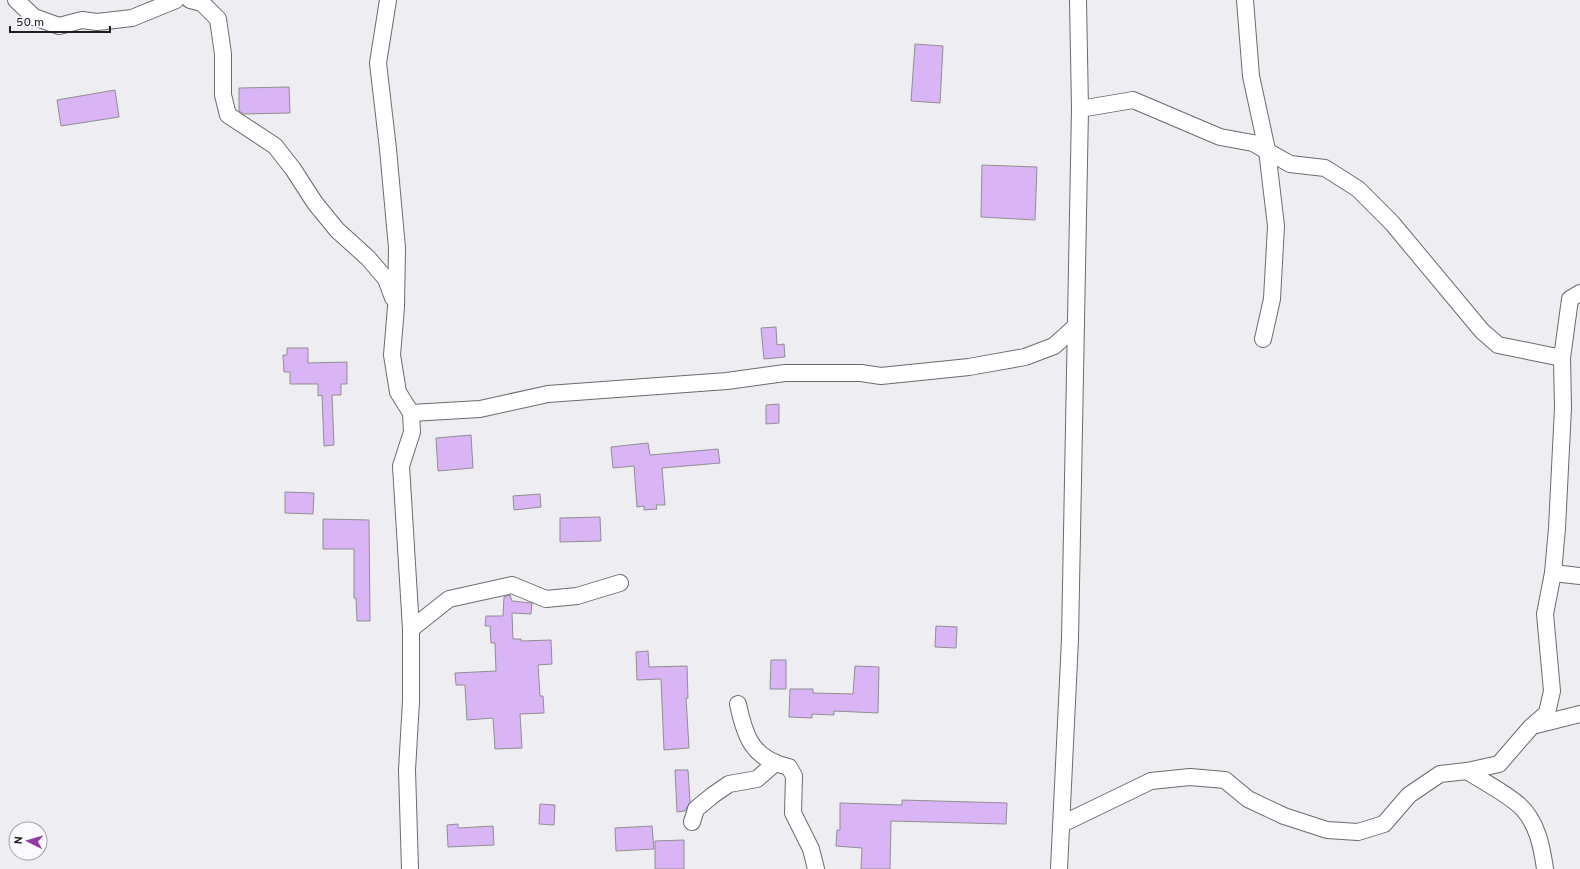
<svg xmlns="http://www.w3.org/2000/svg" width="1580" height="869" font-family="Overpass,sans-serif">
<rect width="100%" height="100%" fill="#eeeef2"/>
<!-- building -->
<g fill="#d9b5f6" stroke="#908e91">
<path d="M915 44 943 46 940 103 911 101Z"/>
<path d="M289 87 290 113 244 114 239 111V88Z"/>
<path d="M115 90 119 117 61 126 57 100Z"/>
<path d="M982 165 1037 167 1035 220 981 217Z"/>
<path d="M776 327 777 345 784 344 785 357 764 359 761 328Z"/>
<path d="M287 348H308V363L347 362V384H341V395H332L334 445 324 446 322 395 318 396V384H290V372H284L283 355H287Z"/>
<path d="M779 404V423L766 424V405Z"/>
<path d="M471 435 473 468 438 471 436 438Z"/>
<path d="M648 443 650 455 718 449 720 463 662 468 665 505H656L657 509 644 510V506L637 507 634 466 613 468 611 447Z"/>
<path d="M285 492 314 493 313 514 285 513Z"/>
<path d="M540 494 541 507 514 510 513 496Z"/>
<path d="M600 517 601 541 560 542V518Z"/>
<path d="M323 519 369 520 370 621H357L356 598H354V549H323Z"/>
<path d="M510 595 512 601 532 603 531 614 512 613 513 639H521V641L551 640 552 664 538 665 540 696H543L544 713 520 714 522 748 495 749 493 718 467 720 465 685H456L455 673 496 671 495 643H491L490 626H485L486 616H503L504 597Z"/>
<path d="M936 626 957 627 956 648 935 647Z"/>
<path d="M648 651 649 667 687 666 688 698H686L689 748 664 750 661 679 637 680 636 652Z"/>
<path d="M771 660H786V689H770Z"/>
<path d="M855 666 879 667 878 713 834 711V715L812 714V718L789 717 790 689H813V693L853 694Z"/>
<path d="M675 770H688L690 802 685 811 677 812Z"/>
<path d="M902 800 1007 803 1006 824 891 821 890 869H861L862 848 836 846 837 830H840V803L902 805Z"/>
<path d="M540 804 555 805 554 825 539 824Z"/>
<path d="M458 824V828L493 826 494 845 448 847 447 825Z"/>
<path d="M652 826 654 849 616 851 615 828Z"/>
<path d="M684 840V869H655V841Z"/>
</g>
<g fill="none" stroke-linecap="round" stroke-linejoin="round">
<defs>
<g id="minor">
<path d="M16 0 34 17 59 26 82 20 97 22 132 18 176 0"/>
<path d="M190 0 202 3 218 19 223 54V95L228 115 275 146 293 169 315 203 337 230 368 258 386 279 393 298"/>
<path d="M388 0 378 63 388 149 397 248 396 307 392 355 398 392 411 413 412 432 401 466 411 629V701L407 770 410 869"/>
<path d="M1245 0 1251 76 1267 150 1276 226 1272 299 1263 339"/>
<path d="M1080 109 1133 100 1220 137 1253 143 1290 164 1325 168 1358 189 1392 223 1482 331 1498 345 1562 358"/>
<path d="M411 413 480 409 548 394 727 381 785 373H861L881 376 969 367 1025 357 1054 346 1076 326"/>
<path d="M1553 573 1580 576"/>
<path d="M411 629 449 599 512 585 546 599 577 596 620 583"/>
<path d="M738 704C745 738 753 759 789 767L794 776 793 813 811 849 816 869"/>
<path d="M1536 725 1580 714"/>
<path d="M1467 771C1484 782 1504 792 1519 805 1537 821 1542 847 1545 869"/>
<path d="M692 822 696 809 713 795 729 784 757 779 774 764"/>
<path d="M1062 824 1151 781 1190 777 1225 780 1248 799 1284 816 1327 830 1358 832 1384 824 1409 795 1440 774 1467 771 1499 764 1531 727 1547 713 1552 691 1545 614 1553 573 1557 528 1563 408 1562 358 1570 299 1580 293"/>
<path d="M1059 869 1070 639 1080 109 1078 0"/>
</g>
</defs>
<!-- minor casing -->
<use href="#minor" stroke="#6b6b6f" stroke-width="18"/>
<!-- minor -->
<use href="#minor" stroke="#fff" stroke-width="16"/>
</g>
<!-- north arrow -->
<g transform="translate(28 841) rotate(275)"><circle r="19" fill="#fbfbff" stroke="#a2a2a5"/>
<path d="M0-3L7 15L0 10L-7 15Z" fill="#933aa6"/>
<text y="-6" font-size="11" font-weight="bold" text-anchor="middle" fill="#1d1d1e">N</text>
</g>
<!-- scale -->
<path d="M10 26v6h100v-6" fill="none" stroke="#1d1d1e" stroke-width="2"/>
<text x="16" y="26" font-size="12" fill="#1d1d1e" stroke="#fbfbff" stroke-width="3" paint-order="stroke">50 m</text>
</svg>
